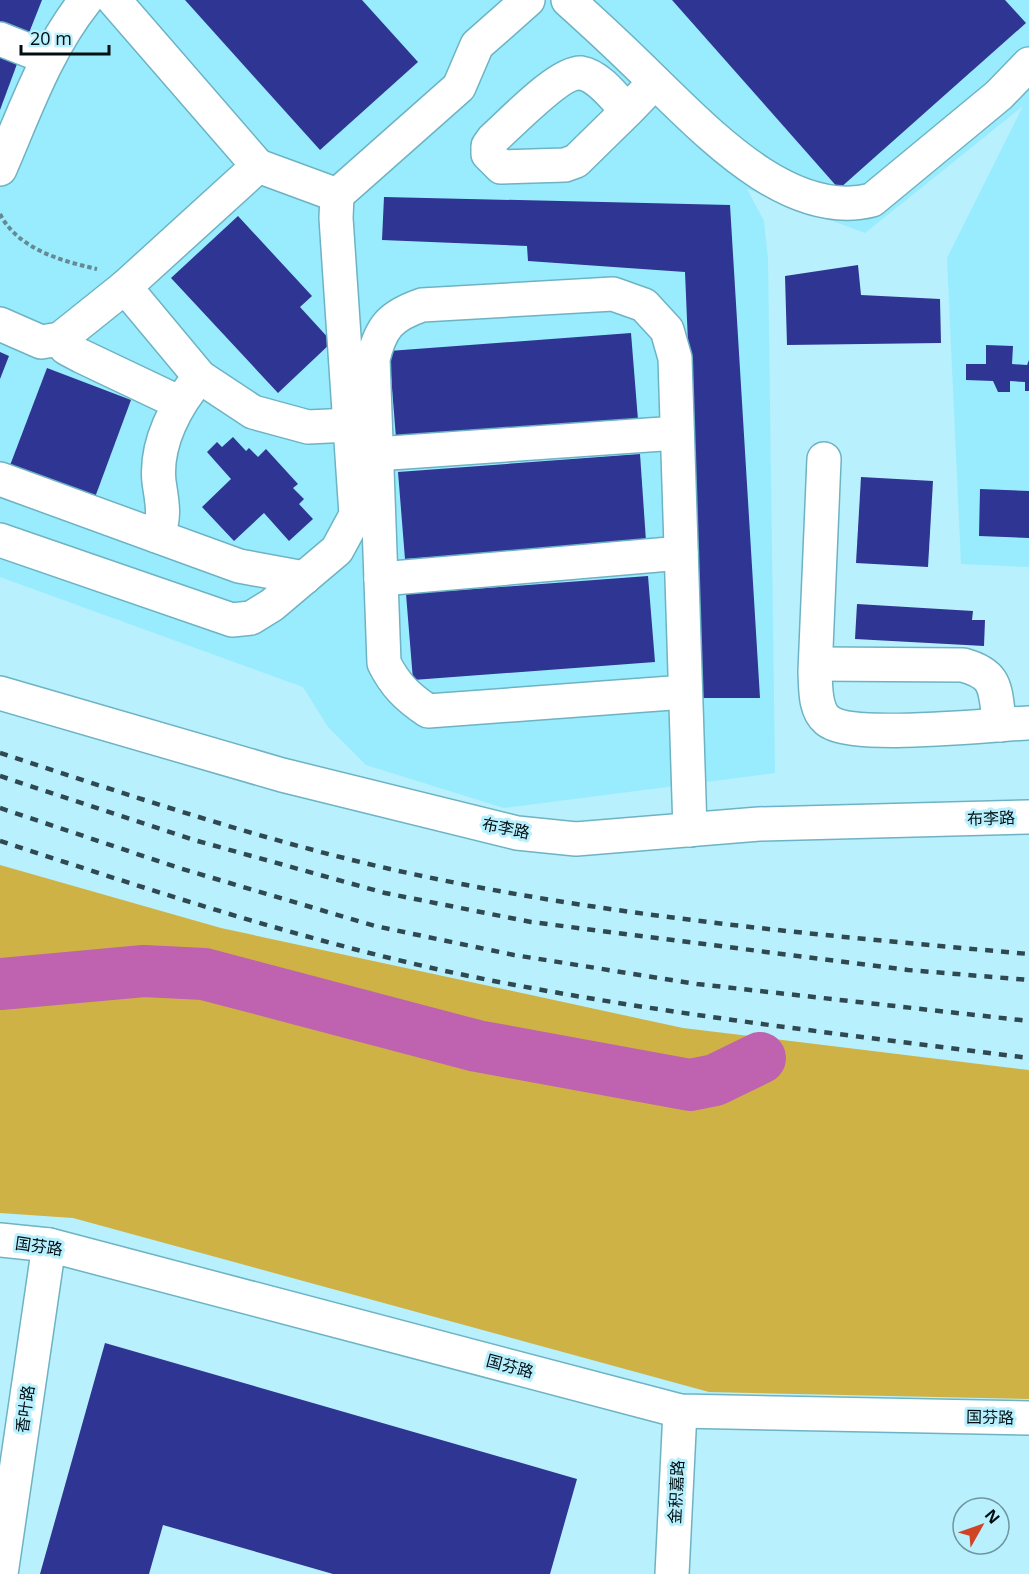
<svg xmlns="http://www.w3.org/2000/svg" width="1029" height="1574" font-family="'Open Sans','Noto Sans SC',sans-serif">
<rect width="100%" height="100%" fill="#b8f0fd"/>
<!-- built -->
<path fill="#99ebfe" d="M0 0H1029V567L961 564 947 258 1023 106 865 233 747 189 764 221 768 259 775 773 504 808 366 765 328 727 303 687 0 577Z"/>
<!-- green -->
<path fill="#ceb245" d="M0 865 221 928 683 1028 1029 1070V1399L709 1392 73 1218 0 1213Z"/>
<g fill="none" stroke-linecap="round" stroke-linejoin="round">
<!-- river -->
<path stroke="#bf62af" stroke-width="52" d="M0 984 144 971 204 974 477 1046 690 1085 715 1080 760 1058"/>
</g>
<!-- building -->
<g fill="#2f3593">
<path d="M0 0H42L27 38 0 28Z"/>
<path d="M185 0H362L418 62 320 150Z"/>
<path d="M672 0H1005L1026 23 839 189Z"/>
<path d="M0 57 17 64 0 110Z"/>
<path d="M384 197 730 205 760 698H703L685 272 528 261 527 246 382 240Z"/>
<path d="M238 216 312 296 300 307 332 342 278 393 171 278Z"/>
<path d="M858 265 861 295 940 299 941 343 787 345 785 276Z"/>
<path d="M631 333 638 420 396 438 389 351Z"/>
<path d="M986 345 1013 346 1012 364 1027 365 1029 360V391H1025V382L1010 381V392H998L993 381 966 380V364H986Z"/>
<path d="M0 352 9 356 0 379Z"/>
<path d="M47 368 131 400 94 500 9 468Z"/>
<path d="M233 437 246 451 249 448 258 457 266 449 298 484 293 488 304 499 299 504 313 519 289 541 264 513 234 541 202 507 231 479 207 452 217 442 222 447Z"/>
<path d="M640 454 646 541 405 559 398 472Z"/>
<path d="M861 477 933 481 928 567 856 563Z"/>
<path d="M980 489 1029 491V538L979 536Z"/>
<path d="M648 576 655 662 413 680 406 594Z"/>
<path d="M857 604 973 611 972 620H985L984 646 855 639Z"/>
<path d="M105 1343 577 1479 550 1574H333L163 1525 149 1574H40Z"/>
</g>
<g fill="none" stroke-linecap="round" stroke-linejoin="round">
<defs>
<g id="minor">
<path d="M114 0 258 166"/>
<path d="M568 0C598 27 627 54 655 82 708 133 790 221 872 200L999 95 1029 64"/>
<path d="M0 39 48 58"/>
<path d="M627 111 576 161 565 165 501 167 488 154V146L493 139C510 124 560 71 581 73 599 76 615 98 627 111L655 82"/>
<path d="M0 169C25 111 46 50 86 0"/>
<path d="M125 287 200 377 253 412 308 427 350 425"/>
<path d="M0 324 41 342 60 339 125 287 258 166 337 195"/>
<path d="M60 339 66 348 81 356 180 403"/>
<path d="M376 454 677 433"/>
<path d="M824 459 815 672C816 687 814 709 827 720 851 741 993 724 1029 723"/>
<path d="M0 479 239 566 304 578"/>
<path d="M157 536C166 517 162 502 159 482 155 444 176 404 200 377"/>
<path d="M0 540 232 620 251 618 272 605 337 550 356 515 336 218 337 195 459 87 477 45 528 0"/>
<path d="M381 579 681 553"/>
<path d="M816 664 963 665C1000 675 994 691 1000 725"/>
<path d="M685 692 428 711C407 697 395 685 384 663L373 359C381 327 390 316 422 305L613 294 644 305 667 330 675 358 690 830"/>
<path d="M0 1240 49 1245 680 1411 1029 1418"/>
<path d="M1 1574 49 1245"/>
<path d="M672 1574 680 1411"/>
</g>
<path id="major" d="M0 693 282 775 517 833 576 839 759 824 1029 817"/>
</defs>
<!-- minor casing -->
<use href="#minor" stroke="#6eb3c3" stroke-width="36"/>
<!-- major casing -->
<use href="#major" stroke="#6eb3c3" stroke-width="36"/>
<!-- path -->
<path stroke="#658a93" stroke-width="4" stroke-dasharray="4.5 3" stroke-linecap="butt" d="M0 214C18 249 61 261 97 269"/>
<!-- minor -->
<use href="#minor" stroke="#fff" stroke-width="33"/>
<!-- major -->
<use href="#major" stroke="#fff" stroke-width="33"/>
<!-- rail -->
<g stroke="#304951" stroke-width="4.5" stroke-dasharray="8 8" stroke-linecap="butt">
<path d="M0 753C129 795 258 839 390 869 599 916 816 935 1029 954"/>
<path d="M0 776 194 840 385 893 531 922 908 970 1029 980"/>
<path d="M0 808 179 868 375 926 514 955 697 984 1029 1021"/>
<path d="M0 841C169 896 340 953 515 985 685 1017 858 1036 1029 1058"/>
</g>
</g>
<g text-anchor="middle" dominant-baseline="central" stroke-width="6" stroke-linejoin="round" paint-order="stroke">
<!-- street labels -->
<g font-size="16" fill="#000e13" stroke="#b8f0fd">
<text transform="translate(991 818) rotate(-2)">布李路</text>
<text transform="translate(506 828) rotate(11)">布李路</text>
<text transform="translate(39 1246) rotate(8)">国芬路</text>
<text transform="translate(510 1366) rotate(15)">国芬路</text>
<text transform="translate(25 1409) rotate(-82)">香叶路</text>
<text transform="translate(990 1417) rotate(1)">国芬路</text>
<text transform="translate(676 1492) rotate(-87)">金积嘉路</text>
</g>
</g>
<!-- north arrow -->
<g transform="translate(981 1526) rotate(50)"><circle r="28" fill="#b8f0fd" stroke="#6e969f" stroke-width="1.5"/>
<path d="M0-4.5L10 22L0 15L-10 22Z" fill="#ce4424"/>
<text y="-9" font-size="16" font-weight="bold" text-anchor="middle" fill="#000e13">N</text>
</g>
<!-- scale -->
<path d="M21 45v9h88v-9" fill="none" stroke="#000e13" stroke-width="3"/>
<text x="30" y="45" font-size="18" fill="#000e13" stroke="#b8f0fd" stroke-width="4.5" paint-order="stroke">20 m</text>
</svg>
